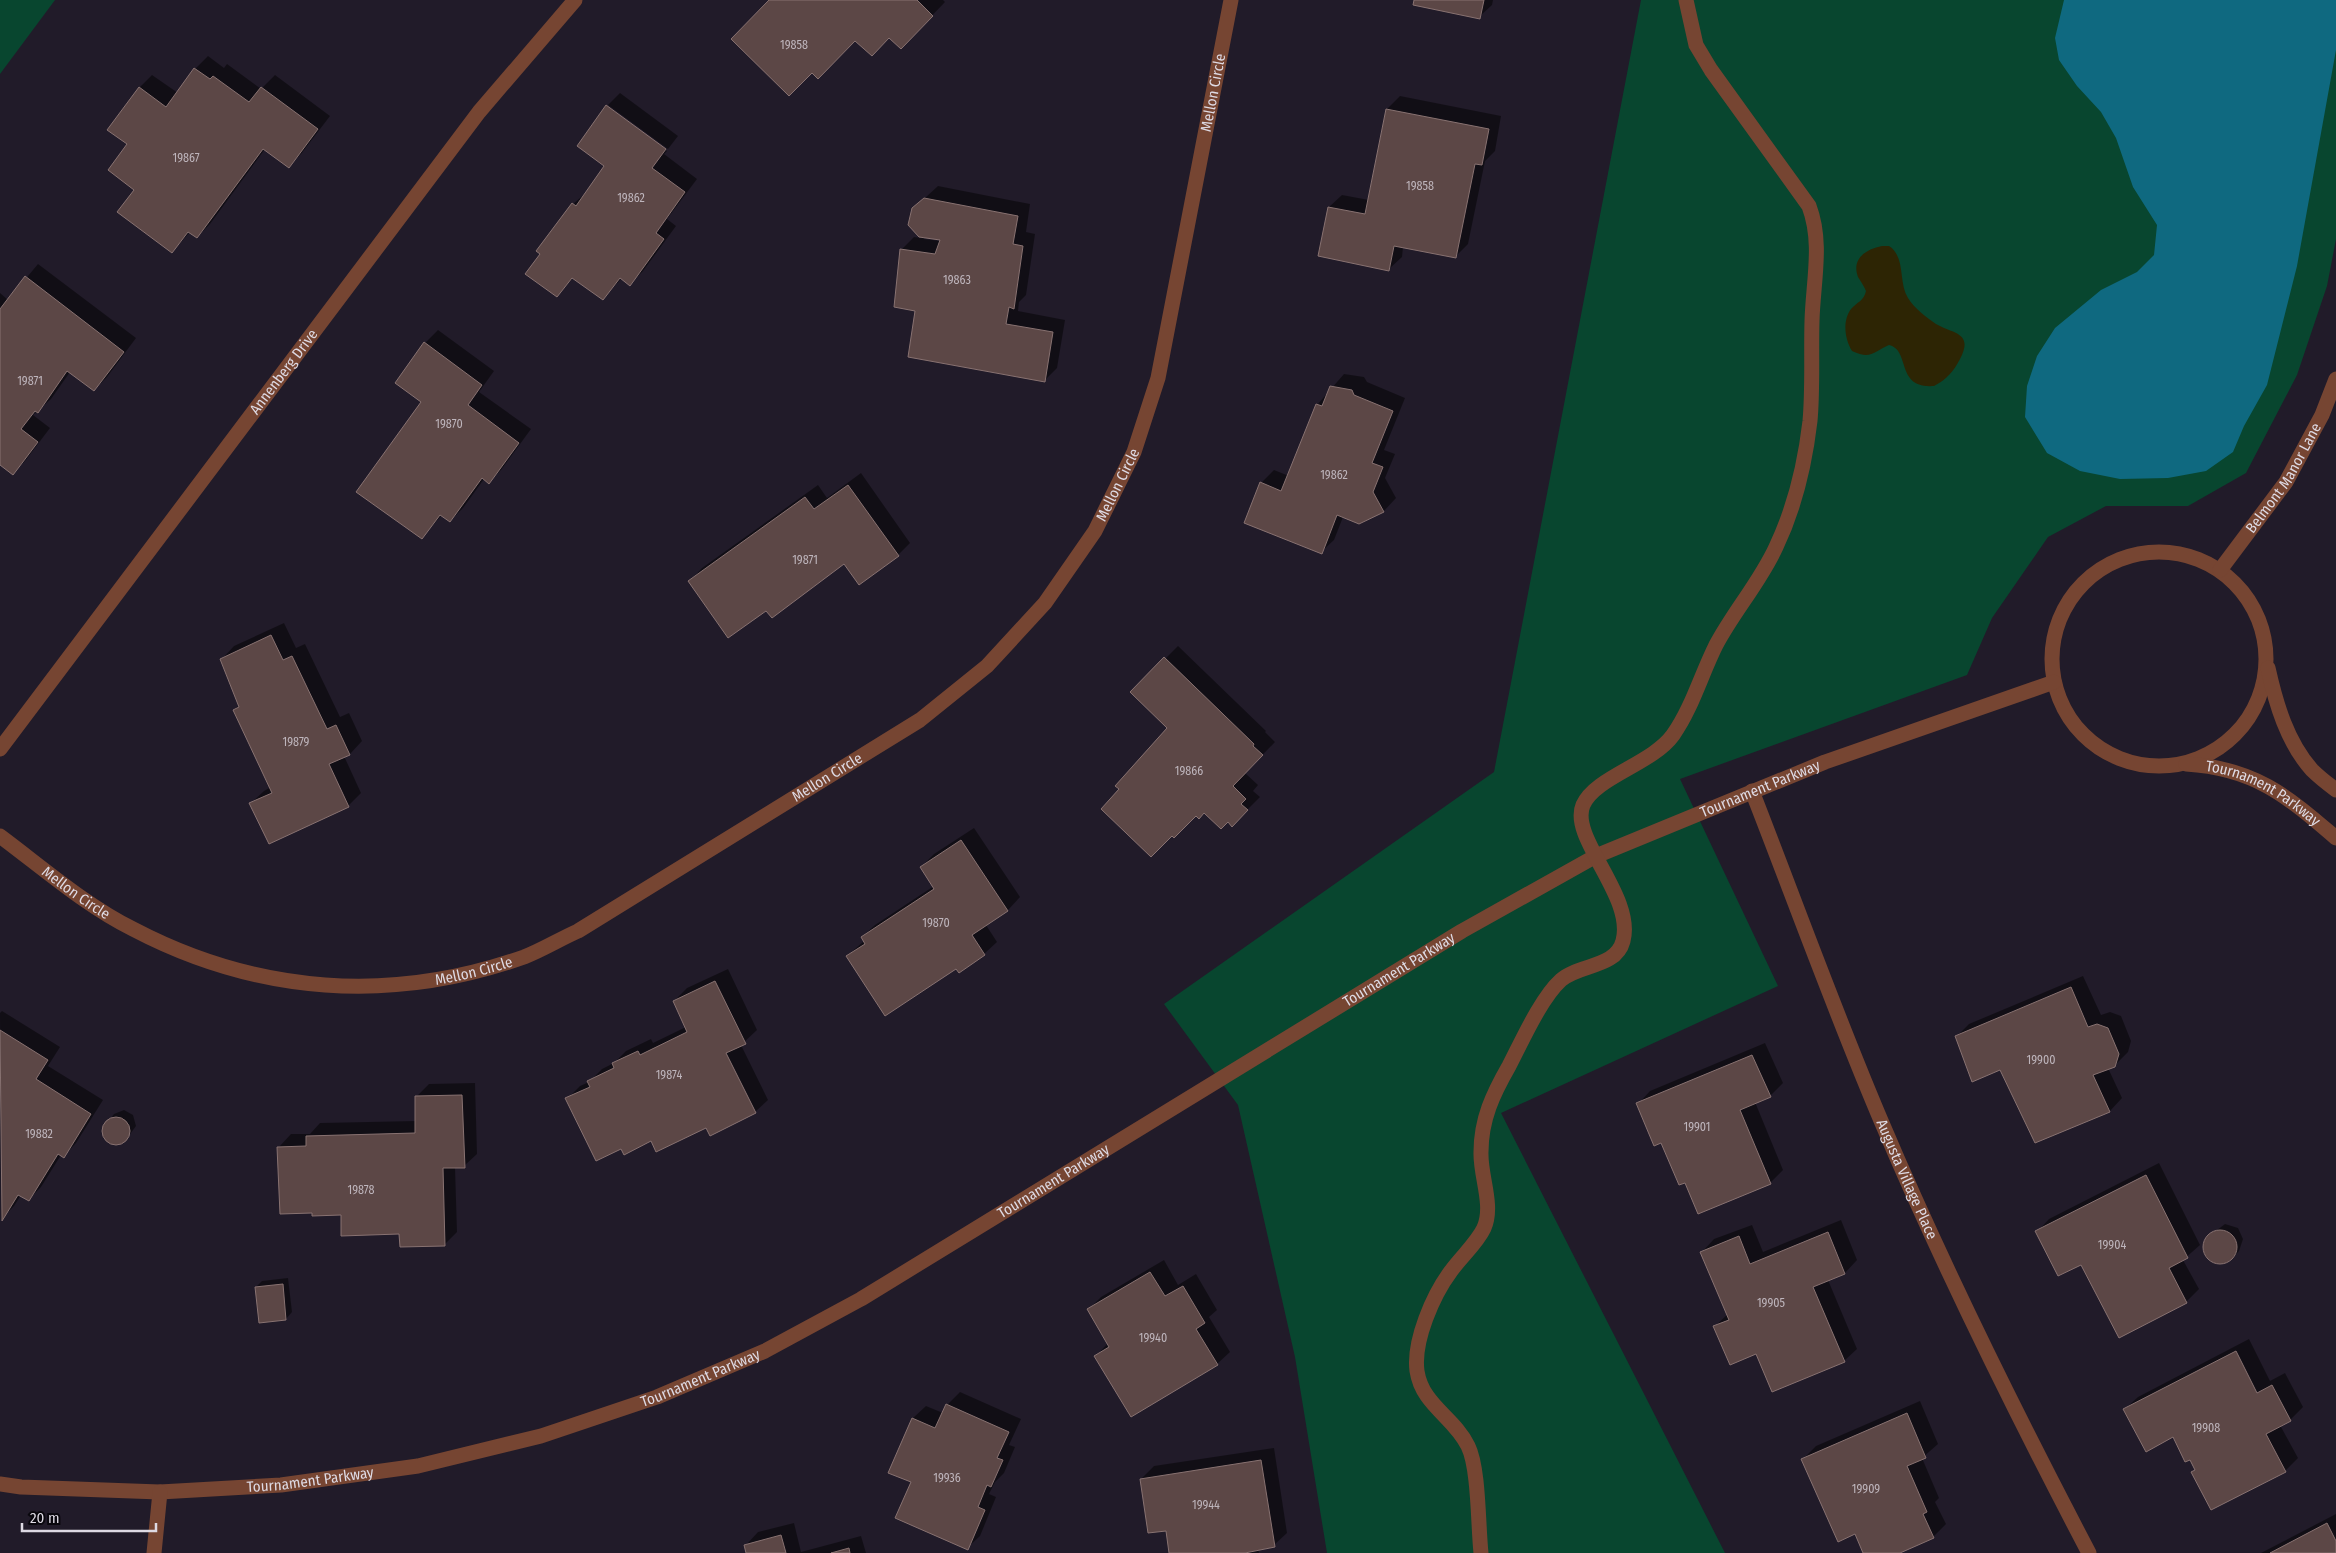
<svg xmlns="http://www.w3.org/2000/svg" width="2336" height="1553" font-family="'Fira Sans Condensed',sans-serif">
<rect width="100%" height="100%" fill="#211b29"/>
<!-- green -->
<g fill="#08462f">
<path d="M0 0H55L0 74Z"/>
<path d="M1641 0H2336V239L2327 286 2297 375 2246 473 2188 506H2106L2048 537 1992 618 1967 675 1680 779 1778 986 1501 1113 1725 1553H1327L1295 1357 1238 1105 1164 1004 1494 772Z"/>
</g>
<!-- sand -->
<path fill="#2d2504" d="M1882 246H1889C1906 257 1898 282 1908 298 1914 308 1927 318 1936 324 1953 334 1974 332 1960 359 1954 371 1946 380 1934 386 1895 389 1911 350 1889 345 1873 352 1871 360 1852 351 1845 340 1842 321 1851 309 1857 302 1864 301 1866 291 1864 286 1861 282 1858 277 1851 258 1867 249 1882 246Z"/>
<!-- water -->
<path fill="#0f6980" d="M2064 0H2336V50L2297 266 2267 385 2244 426 2233 452 2206 471 2168 478 2120 479 2080 471 2047 453 2025 417 2027 386 2037 356 2055 328 2101 290 2137 272 2154 255 2157 225 2133 187 2116 138 2101 112 2077 86 2059 60 2055 38Z"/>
<!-- shadow -->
<g fill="#0007" fill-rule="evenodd">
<path d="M771 0H943L945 2 901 48 890 37 855 39Z"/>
<path d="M1415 0H1493L1492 5 1479 17Z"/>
<path d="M208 56 224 68 227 64 261 89 275 75 330 116 301 154 289 166 265 149 210 224 197 237 190 232 172 252 136 189 129 144 109 129 140 87 152 75 178 93 195 69Z"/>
<path d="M620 93 678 136 668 149 608 105Z"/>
<path d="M1400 96 1501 116 1495 151 1485 161 1468 244 1455 257 1403 247 1402 257 1389 269 1329 207 1342 195 1369 200 1387 109Z"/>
<path d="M608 106 667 151 664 154 697 179 667 219 676 226 643 271 630 284 622 278 603 298 574 277 557 296 542 254 573 204 587 192 606 166 579 145Z"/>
<path d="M938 186 1030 204 1026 232 1035 234 1026 295 1019 302 1018 311 1065 320 1057 368 1044 381 916 310 901 250 914 237 921 238 910 224 913 209ZM925 236 942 238 941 241 924 239Z"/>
<path d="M38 264 136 338 107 377 94 390 70 372 51 399 33 415 50 428 25 461 13 473 0 463V293L8 300Z"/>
<path d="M438 330 494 371 479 392 531 429 501 470 489 482 484 479 463 508 450 521 442 515 422 537 423 402 396 382 425 343Z"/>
<path d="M1344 374 1364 377 1367 382 1405 398 1384 450 1395 454 1385 478 1396 498 1384 511 1359 523 1343 517 1334 540 1321 552 1261 483 1274 470 1289 476 1317 405Z"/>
<path d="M861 473 910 543 898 555 845 562 772 616 767 609 690 581 702 568 818 485 827 498Z"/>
<path d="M284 623 296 648 305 644 340 717 349 713 362 741 350 754 344 756 361 793 348 806 251 803 264 791 271 787 234 710 240 704 222 659 234 646Z"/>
<path d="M1178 646 1266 731 1265 732 1275 742 1245 773 1258 785 1253 791 1260 797 1232 825 1169 728 1132 692Z"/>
<path d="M974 828 1020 897 1008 910 986 925 997 942 984 954 957 967 847 956 864 941 862 937 875 925 934 886 921 867 934 854Z"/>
<path d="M728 969 757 1030 741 1045 768 1100 755 1112 622 1147 567 1099 580 1086 589 1082 602 1069 614 1063 626 1051 651 1039 653 1043 686 1027 674 1001 687 988Z"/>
<path d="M2083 976 2101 1015 2110 1012 2121 1016 2131 1041 2128 1052 2115 1065 2108 1068 2122 1098 2110 1111 2036 1141 2000 1069 1956 1037 1969 1024Z"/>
<path d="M2 1011 60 1047 48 1066 103 1100 76 1143 64 1156 61 1155 41 1187 29 1199 21 1195 14 1206 1 1219 0 1013Z"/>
<path d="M1765 1043 1783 1083 1770 1096 1755 1102 1783 1170 1771 1182 1699 1212 1686 1181 1638 1104 1650 1091Z"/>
<path d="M475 1083 477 1154 464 1166 455 1167 457 1232 445 1244 342 1214 279 1147 291 1134H310L320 1123 416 1121V1097L429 1084Z"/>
<path d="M124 1110 133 1115 136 1126 125 1141 114 1144 105 1139 102 1130 114 1114Z"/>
<path d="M2159 1163 2200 1245 2183 1260 2199 1289 2186 1302 2037 1232 2049 1219Z"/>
<path d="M1841 1220 1857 1260 1845 1273 1828 1280 1857 1349 1844 1361 1757 1353 1715 1326 1728 1314 1702 1252 1714 1239 1752 1225 1763 1252Z"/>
<path d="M2225 1224 2238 1228 2243 1239 2239 1251 2233 1258 2222 1263 2210 1260 2204 1249 2208 1237Z"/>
<path d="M1164 1260 1178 1285 1196 1274 1217 1310 1209 1317 1230 1352 1217 1364 1096 1356 1108 1343 1089 1309 1101 1297Z"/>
<path d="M288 1278 292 1312 286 1319 256 1287 262 1281Z"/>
<path d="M2249 1339 2270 1381 2285 1373 2303 1407 2290 1420 2280 1425 2298 1458 2285 1471 2192 1472 2196 1469 2190 1458 2173 1436 2125 1409 2138 1397Z"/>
<path d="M960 1392 1021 1419 1009 1445 1015 1447 1004 1473 995 1482 989 1494 996 1497 980 1536 967 1548 913 1482 890 1472 913 1418 926 1406 943 1413 947 1405Z"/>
<path d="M1920 1401 1938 1444 1922 1458 1939 1498 1935 1502 1946 1524 1933 1537 1897 1553H1864L1855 1533 1803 1459 1816 1446Z"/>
<path d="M1274 1448 1287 1533 1274 1545 1258 1548 1259 1553H1170L1167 1529 1141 1479 1154 1466Z"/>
<path d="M2336 1514V1553H2261Z"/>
<path d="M794 1523 801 1552 861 1536 866 1553H748L746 1545 758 1532Z"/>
</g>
<!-- building -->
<g fill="#5c4746" stroke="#887271">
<path d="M769 0H917L933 16 901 49 889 38 872 56 855 41 818 79 812 73 789 96 731 39Z"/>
<path d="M1414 0H1484L1480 19 1413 5Z"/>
<path d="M194 68 210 79 213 76 249 102 261 87 318 129 289 168 263 149 197 238 188 232 172 253 117 212 134 190 108 170 127 144 107 130 139 87 166 107Z"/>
<path d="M606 105 666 149 652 168 685 192 656 233 664 239 630 286 620 278 603 300 572 278 557 297 525 274 540 254 536 251 572 203 576 206 604 166 577 146Z"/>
<path d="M1386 109 1489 129 1482 165 1475 164 1456 258 1394 246 1389 271 1318 256 1328 207 1365 214Z"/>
<path d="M924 198 1018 216 1013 244 1023 246 1014 309 1009 307 1006 324 1053 332 1045 382 908 357 915 311 894 307 900 249 935 254 940 240 919 237 908 225 912 208Z"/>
<path d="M25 276 124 352 94 391 67 371 38 413 35 411 21 429 38 442 13 475 0 465V309Z"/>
<path d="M424 342 482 385 468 405 519 443 489 484 482 478 450 522 440 515 422 539 356 492 421 402 395 383Z"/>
<path d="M1330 386 1352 390 1354 395 1393 411 1372 463 1383 467 1373 492 1384 512 1359 524 1337 515 1322 554 1244 523 1260 482 1281 491 1316 404 1322 406Z"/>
<path d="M848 485 899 556 859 585 844 564 772 618 766 611 728 638 688 581 805 497 814 509Z"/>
<path d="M271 635 283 660 292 656 327 729 336 725 350 755 329 764 349 807 269 844 249 803 272 793 233 710 239 707 220 659Z"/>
<path d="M1164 657 1254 744 1253 746 1263 755 1233 786 1246 799 1241 804 1248 810 1232 827 1228 822 1221 829 1204 813 1199 819 1196 816 1174 838 1172 836 1151 857 1101 809 1119 789 1115 786 1167 728 1130 692Z"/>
<path d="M961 840 1008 911 972 935 985 955 959 973 956 969 885 1016 846 956 865 944 861 937 934 889 920 867Z"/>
<path d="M715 981 746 1044 726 1053 756 1113 710 1136 706 1128 656 1152 651 1141 624 1155 621 1149 596 1161 565 1098 590 1087 587 1081 614 1068 612 1063 638 1051 640 1055 687 1032 673 1001Z"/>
<path d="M2071 987 2088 1027 2097 1024 2108 1028 2119 1054 2115 1067 2093 1075 2110 1112 2035 1143 2000 1070 1972 1082 1955 1036Z"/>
<path d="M0 1030 48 1060 36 1079 91 1114 64 1158 58 1154 29 1201 18 1195 2 1221Z"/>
<path d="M1752 1055 1771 1097 1740 1110 1771 1184 1698 1214 1685 1183 1679 1185 1661 1143 1654 1146 1636 1103Z"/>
<path d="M462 1095 465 1168H443L445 1246 400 1247 399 1234 341 1236V1215L312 1216V1213L280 1214 277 1147 306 1146V1136L415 1133V1096Z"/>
<circle cx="116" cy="1131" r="14"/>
<path d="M2146 1175 2188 1258 2169 1268 2187 1303 2119 1338 2081 1265 2058 1276 2035 1231Z"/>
<circle cx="2220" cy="1247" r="17"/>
<path d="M1828 1232 1845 1274 1813 1287 1845 1362 1772 1392 1756 1354 1730 1365 1713 1326 1729 1320 1700 1252 1739 1236 1750 1264Z"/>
<path d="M1150 1272 1165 1296 1183 1286 1205 1323 1196 1329 1218 1365 1131 1417 1094 1356 1109 1347 1087 1309Z"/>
<path d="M283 1284 286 1320 259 1323 255 1287Z"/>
<path d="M2236 1351 2257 1393 2272 1385 2291 1421 2266 1434 2286 1472 2211 1510 2191 1472 2195 1470 2190 1460 2185 1462 2173 1437 2146 1452 2123 1409Z"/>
<path d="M946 1404 1009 1432 997 1458 1003 1460 991 1487 987 1485 978 1507 985 1510 968 1550 895 1518 911 1482 888 1473 912 1418 935 1428Z"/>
<path d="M1907 1413 1926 1458 1907 1466 1927 1512 1923 1514 1934 1538 1900 1553H1863L1855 1534 1838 1542 1801 1459Z"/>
<path d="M1261 1460 1275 1547 1245 1553H1169L1166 1531 1148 1533 1140 1479Z"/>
<path d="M2327 1523 2336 1541V1553H2270Z"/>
<path d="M781 1535 786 1553H746L744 1545Z"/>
<path d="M849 1548 850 1553H831Z"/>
</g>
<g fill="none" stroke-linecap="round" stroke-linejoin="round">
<!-- minor -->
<g stroke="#764532" stroke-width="15">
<circle cx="2159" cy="659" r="107"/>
<path id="s1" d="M2220 570 2286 482 2322 415 2336 379"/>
<path d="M2268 668C2276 704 2287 742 2312 770 2319 777 2328 784 2336 790"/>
<path id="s2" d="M0 749 479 112 575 0"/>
<path id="s3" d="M2186 764C2254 768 2286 795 2336 838"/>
<path id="s4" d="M1752 791C1795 901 1835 1013 1882 1123 1944 1269 2015 1412 2089 1553"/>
<path id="s5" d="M0 836C43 868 85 905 133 929 257 994 391 1004 524 957 542 950 560 939 578 931L920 720 987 666 1045 603 1095 531 1134 452 1158 378 1231 0"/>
<path id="s6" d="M0 1484 21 1487 160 1492 281 1485 418 1466 541 1436 657 1397 765 1351 861 1299 1462 931 1596 856 1825 762 2054 682"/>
<path d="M154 1553 160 1492"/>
<path d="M1481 1553C1478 1526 1479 1468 1468 1446 1454 1417 1422 1405 1417 1371 1413 1341 1433 1295 1451 1271 1461 1257 1477 1243 1484 1228 1494 1205 1480 1176 1481 1152 1481 1119 1493 1094 1509 1066 1522 1041 1541 998 1561 980 1579 964 1616 968 1623 941 1635 896 1569 838 1583 805 1595 777 1652 764 1673 735 1692 708 1701 675 1716 645 1734 611 1760 582 1776 547 1795 507 1805 464 1810 421 1813 388 1811 354 1812 321 1813 282 1823 243 1809 206L1711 70 1696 45 1686 0"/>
</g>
</g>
<g text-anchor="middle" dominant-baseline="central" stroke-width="4.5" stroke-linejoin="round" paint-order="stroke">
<!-- number labels -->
<g font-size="12" fill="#beb5bc">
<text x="794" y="45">19858</text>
<text x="186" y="158">19867</text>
<text x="1420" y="186">19858</text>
<text x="631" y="198">19862</text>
<text x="957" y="280">19863</text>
<text x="30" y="381">19871</text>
<text x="449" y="424">19870</text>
<text x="1334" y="475">19862</text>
<text x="805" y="560">19871</text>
<text x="296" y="742">19879</text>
<text x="1189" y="771">19866</text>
<text x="936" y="923">19870</text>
<text x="2041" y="1060">19900</text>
<text x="669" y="1075">19874</text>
<text x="1697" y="1127">19901</text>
<text x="39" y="1134">19882</text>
<text x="361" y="1190">19878</text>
<text x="2112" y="1245">19904</text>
<text x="1771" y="1303">19905</text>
<text x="1153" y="1338">19940</text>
<text x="2206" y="1428">19908</text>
<text x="947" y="1478">19936</text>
<text x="1866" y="1489">19909</text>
<text x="1206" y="1505">19944</text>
</g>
<!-- street labels -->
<g font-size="15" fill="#dedae4" stroke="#09070d">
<text stroke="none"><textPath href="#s5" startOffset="1744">Mellon Circle</textPath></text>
<text stroke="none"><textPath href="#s2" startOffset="472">Annenberg Drive</textPath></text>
<text stroke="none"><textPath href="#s1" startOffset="112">Belmont Manor Lane</textPath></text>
<text stroke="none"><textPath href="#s5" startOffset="1339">Mellon Circle</textPath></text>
<text stroke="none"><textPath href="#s5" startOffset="919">Mellon Circle</textPath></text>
<text stroke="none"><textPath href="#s6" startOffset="1931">Tournament Parkway</textPath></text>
<text stroke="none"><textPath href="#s3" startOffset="84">Tournament Parkway</textPath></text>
<text stroke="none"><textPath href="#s5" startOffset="95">Mellon Circle</textPath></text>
<text stroke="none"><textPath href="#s5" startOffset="514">Mellon Circle</textPath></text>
<text stroke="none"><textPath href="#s6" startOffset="1526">Tournament Parkway</textPath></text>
<text stroke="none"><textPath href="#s4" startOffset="418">Augusta Village Place</textPath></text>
<text stroke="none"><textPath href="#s6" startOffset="1121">Tournament Parkway</textPath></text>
<text stroke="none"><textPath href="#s6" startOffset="716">Tournament Parkway</textPath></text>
<text stroke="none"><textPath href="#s6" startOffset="311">Tournament Parkway</textPath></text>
</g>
</g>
<!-- scale -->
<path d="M22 1523v8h134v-8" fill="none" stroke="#dedae4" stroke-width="2.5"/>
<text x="30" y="1523" font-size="15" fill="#dedae4" stroke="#09070d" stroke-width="4" paint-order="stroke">20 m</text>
</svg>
